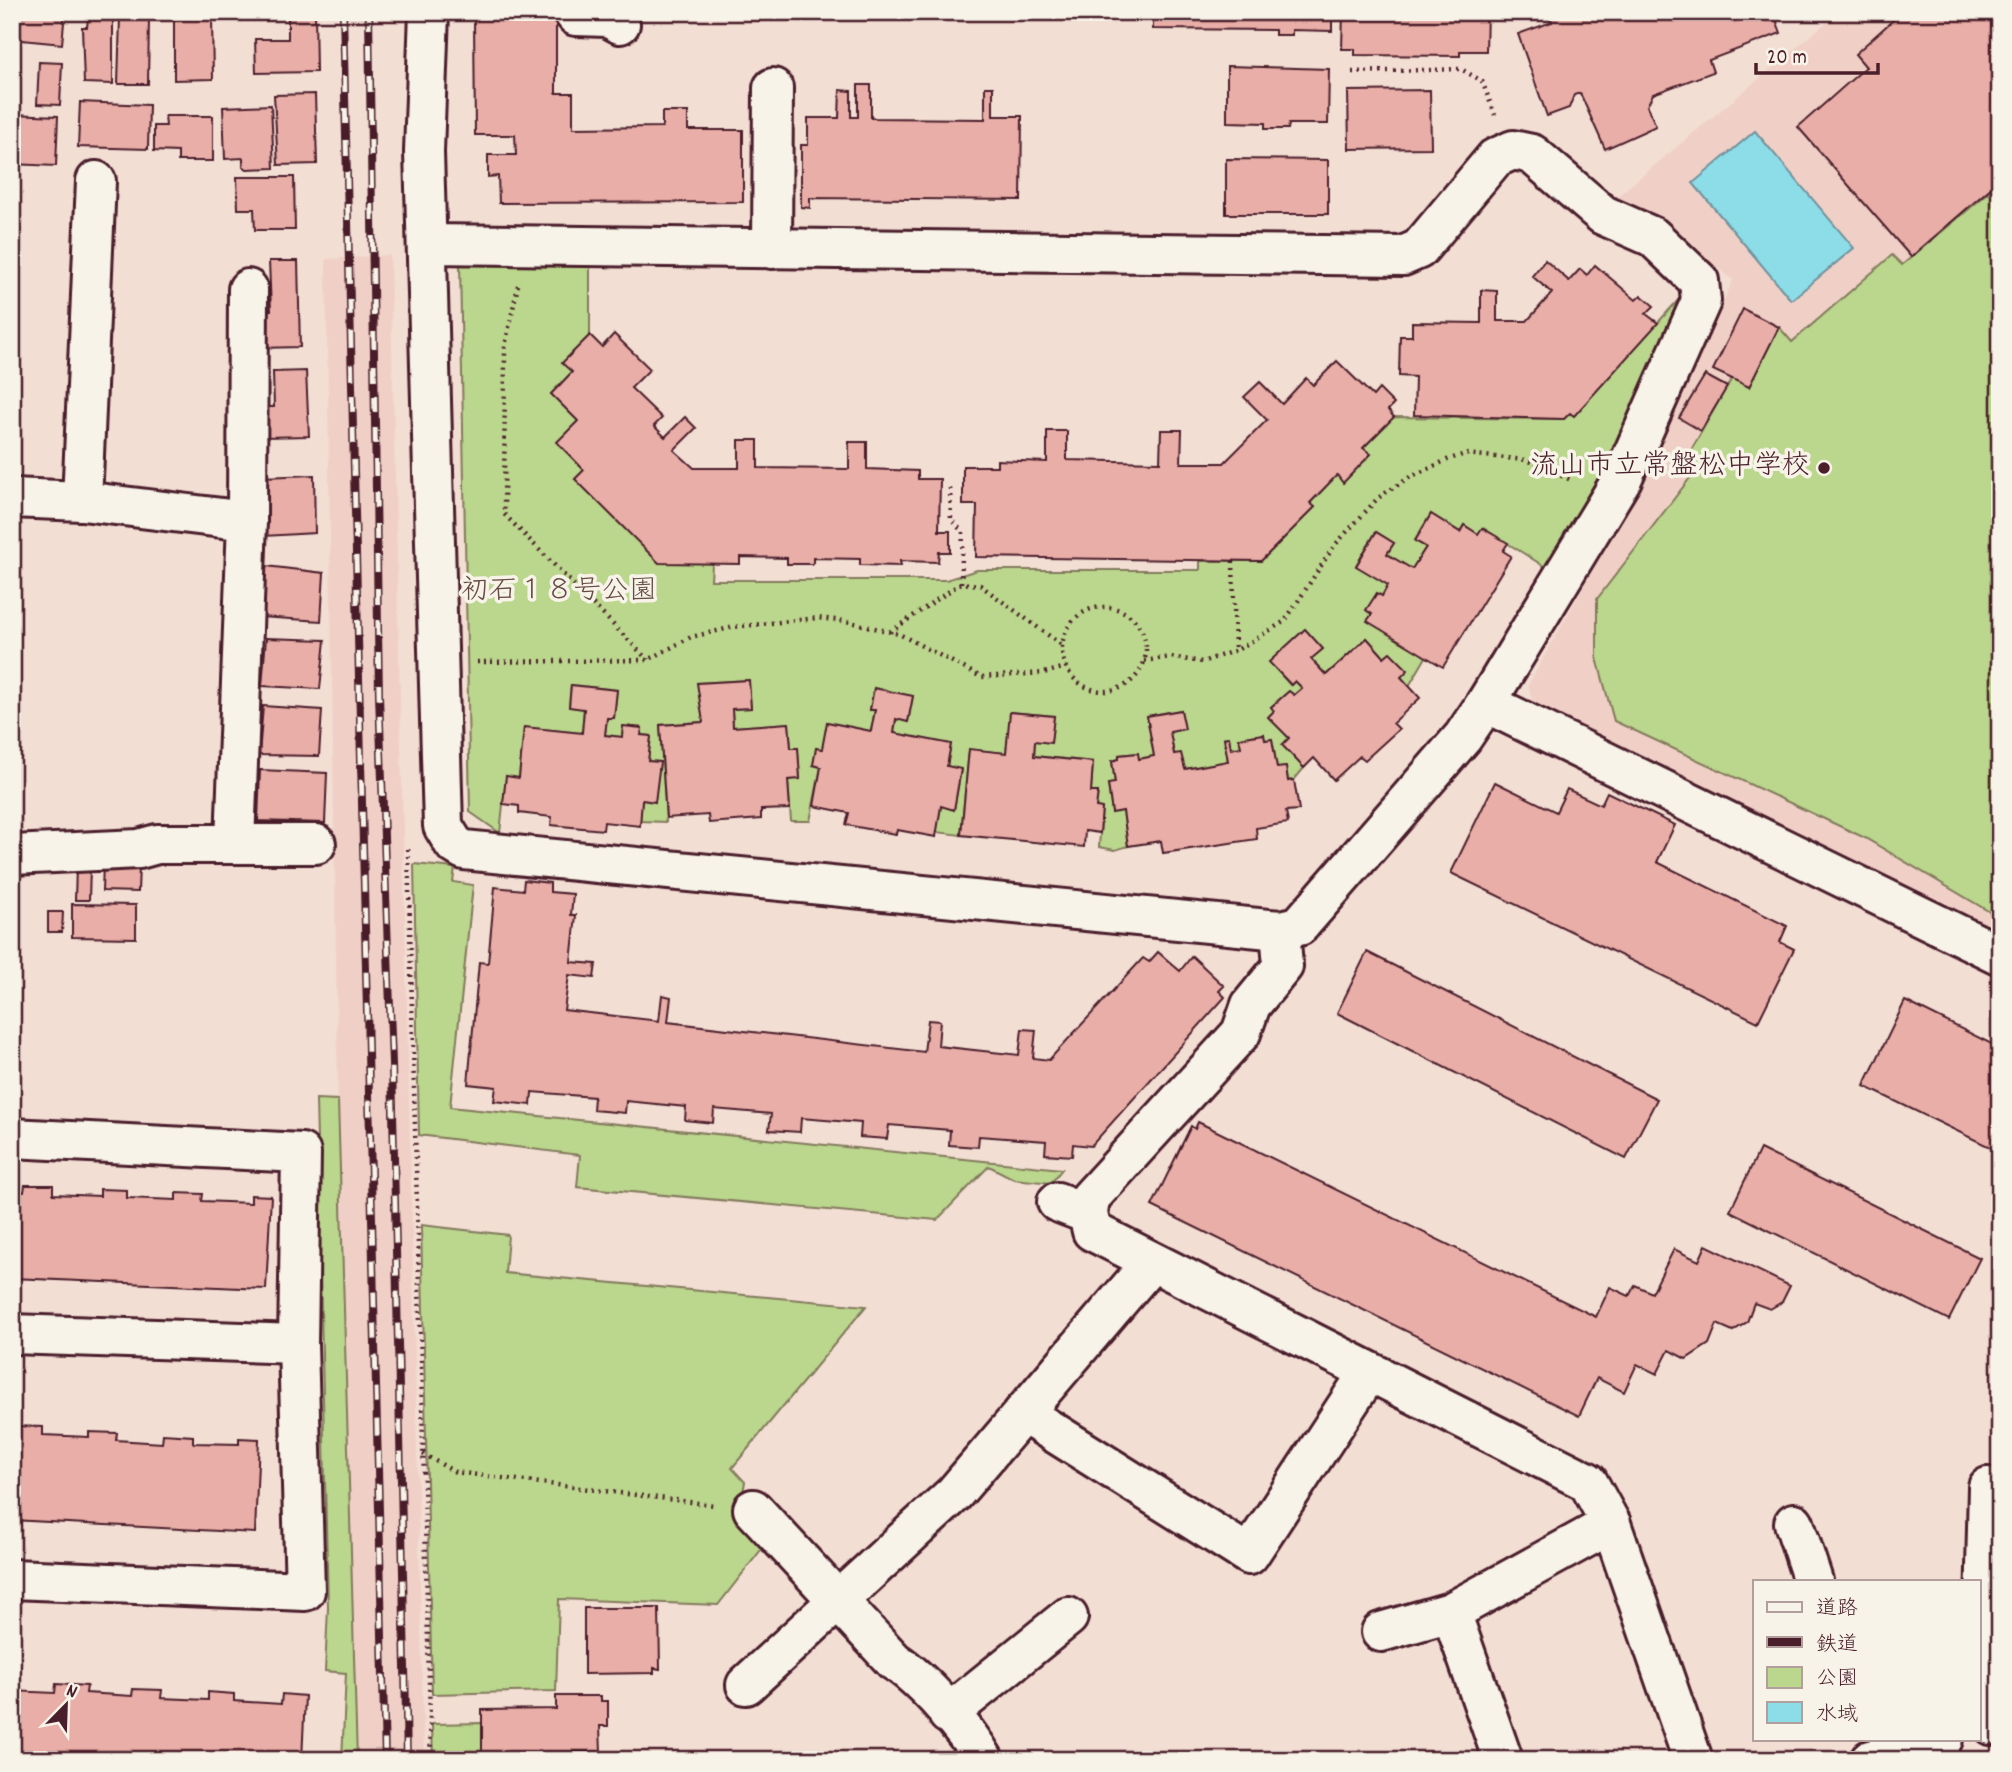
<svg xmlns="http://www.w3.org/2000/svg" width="2012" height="1772" font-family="Dekko,'Klee One',sans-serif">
<rect width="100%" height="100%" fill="#f3ded4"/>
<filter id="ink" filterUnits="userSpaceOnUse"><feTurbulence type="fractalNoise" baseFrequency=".0143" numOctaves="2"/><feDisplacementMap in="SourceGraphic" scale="14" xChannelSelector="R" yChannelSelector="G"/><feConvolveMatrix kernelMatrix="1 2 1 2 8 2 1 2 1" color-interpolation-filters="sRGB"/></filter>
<g filter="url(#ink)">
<!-- built -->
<g fill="#f0d0c6">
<path d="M1839 12H2000V931L1532 701 1528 685 1624 514 1733 280 1662 222 1614 199Z"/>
<path d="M390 255 424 1760H357L338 1100 326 259Z"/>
</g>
<!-- green -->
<g fill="#bbd68d" stroke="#827a5c" stroke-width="2">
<path d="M2000 183V918L1865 838 1614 721 1597 658V599L1693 474 1682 466 1732 378 1749 387 1779 327 1792 342 1892 255 1902 265Z"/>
<path d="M590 262V335L563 363 572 372 551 394 578 421 557 443 584 470 575 479 712 564 711 580H946L977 570H1200V561H1261L1314 508 1310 503 1337 475 1343 482 1370 455 1363 448 1394 417 1564 419 1570 413 1574 416 1680 298 1600 479 1547 568 1483 528 1478 534 1464 525 1460 532 1431 514 1415 540 1426 547 1412 569 1387 554 1394 543 1376 532 1356 565 1388 585 1382 596 1377 593 1367 611 1426 657 1409 686 1401 677 1407 670 1390 652 1384 657 1367 638 1326 675 1311 659 1323 649 1270 662 1290 685 1295 681 1302 688 1294 695 1289 691 1271 707 1274 711 1269 716 1289 738 1283 745 1304 768 1294 780 1288 781 1286 767 1277 768 1272 740H1265L1263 734 1240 738 1241 747 1231 749 1229 737H1224L1228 761 1185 769 1174 754 1170 732 1184 729 1181 710 1147 716 1154 756 1139 759 1137 753 1119 755V759L1112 761 1115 783 1108 784 1112 812 1123 811 1128 846 1115 850 1099 847 1102 808 1096 807 1097 792H1091L1093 762 1034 756 1035 741 1051 743 1054 716 1011 712 1006 753 969 750 961 835 936 832 941 806 954 809 961 770 947 766 951 744 894 733 896 719 908 721 913 696 874 689 870 709 875 710 871 731 822 749 813 765 821 767 810 821H791L788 780 800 778 798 749 791 748 789 723 733 727 732 709 751 708 748 680 698 683 703 722 660 725 666 822 640 821 642 800 655 801 659 762 648 761 651 736 641 735V728L623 726 622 737 605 735 607 718H614L617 690 571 685 569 707 584 709 582 733 524 727 519 778 506 777 500 833 470 812 460 264Z"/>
<path d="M414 864 455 868 453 882 473 885 450 1107 1062 1169 1051 1183 1014 1179 989 1166 937 1220 577 1187 580 1155 419 1135Z"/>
<path d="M316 1099 338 1100 357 1760H342L346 1673 325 1671 328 1608Z"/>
<path d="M421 1225 508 1235 505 1273 866 1306 732 1468 745 1482 739 1511 767 1542 718 1605 559 1599 556 1691 432 1694Z"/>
<path d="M482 1723V1753H534L533 1760H433L432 1724Z"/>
</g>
<!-- water -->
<path fill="#8cdde8" stroke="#72919c" stroke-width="2" d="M1755 131 1854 248 1791 300 1693 183Z"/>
<!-- building -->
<g fill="#e9aea7" stroke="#4a1f2b" stroke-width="2">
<path d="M12 12H65L62 44 12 39Z"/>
<path d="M89 12H113V84L84 83 82 27H87Z"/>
<path d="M288 12H315L316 72 256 73 255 39H288Z"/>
<path d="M1153 12H1332V31L1292 30V35H1275V30L1153 29Z"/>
<path d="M1343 12H1487L1486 51H1460V56L1355 55V49H1342Z"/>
<path d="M1548 12H1773L1781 33 1709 60 1713 72 1653 94 1647 106 1656 126 1605 149 1580 93 1574 95 1569 108 1547 116 1518 34 1552 22Z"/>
<path d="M1902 12H2000V180L1911 257 1798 127 1866 67 1855 54Z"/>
<path d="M120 17 149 18 148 84H118Z"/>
<path d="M474 17H556V93H573V128L662 127V112H688V130H743V202L499 203 498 176 488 177V155H516L515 135H475Z"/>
<path d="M212 18 213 79 174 80V19Z"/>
<path d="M39 62 62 63 60 105 37 104Z"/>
<path d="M1227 66 1329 69 1328 124H1289L1288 129H1265V123L1227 122Z"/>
<path d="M858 85H871V118L985 119V87H993V116H1022L1021 200 810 198V208L801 207V145H808V118H839L840 90 851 91V117H858Z"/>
<path d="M1430 90 1431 148 1349 149 1348 91Z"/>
<path d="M315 94 317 164 278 165 274 95Z"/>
<path d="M80 102 149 105 148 149 78 147Z"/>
<path d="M271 105 274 168 247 169 243 166V158L225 159 223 107Z"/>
<path d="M12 114 58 116 56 166 12 164Z"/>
<path d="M165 116H213V161H178V152L154 151V126H166Z"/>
<path d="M1226 159 1328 160V214H1226Z"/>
<path d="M237 177H294L295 230H255L254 209H238Z"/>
<path d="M1545 260 1569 281 1580 269 1587 275 1595 265 1636 300 1641 295 1654 306 1646 314 1658 323 1574 416 1570 413 1564 419 1414 415 1415 377 1399 376 1400 336H1412V322L1481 323V290L1497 291V321H1527L1552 293 1532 276Z"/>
<path d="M269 261H298L300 347 258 348 256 310H271Z"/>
<path d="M1743 309 1779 327 1749 387 1713 370Z"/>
<path d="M614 334 650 369 631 388 662 418 654 426 665 437 685 417 696 428 674 450 694 468H739V440H758V468L849 469V442H867V469L918 471V479H940L939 531H950V552H939L938 562 900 561 901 566 860 565V559L813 558V564H787V558L740 557V564L659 563 575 479 584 470 557 442 578 421 551 394 572 372 562 363 590 335 602 347Z"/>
<path d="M1337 361 1373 396 1379 389 1394 404 1388 410 1394 417 1363 448 1371 454 1343 483 1337 475 1310 503 1315 507 1261 561 976 557 977 505H963V466H997V460L1047 462V431H1067V460L1160 462 1161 430H1182L1181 463H1224L1267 420 1244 397 1260 382 1282 404 1306 378 1313 385Z"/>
<path d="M306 371 309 436 264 437 263 407H274L273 372Z"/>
<path d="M1705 375 1727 387 1701 431 1679 418Z"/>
<path d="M314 475 315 533 264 536 262 477Z"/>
<path d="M1431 514 1460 532 1464 525 1478 534 1482 528 1508 543 1503 551 1511 556 1443 667 1367 621 1372 614 1366 610 1377 593 1382 596 1388 585 1356 566 1376 532 1394 543 1387 554 1412 569 1426 547 1415 541Z"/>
<path d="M266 566 324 573 321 621 261 617Z"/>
<path d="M1305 629 1323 649 1311 659 1326 675 1367 638 1384 657 1390 652 1408 670 1401 677 1420 698 1393 723 1399 729 1365 760 1360 756 1334 780 1314 758 1304 768 1282 745 1289 738 1268 717 1274 711 1271 707 1289 691 1294 695 1302 688 1295 681 1291 685 1269 662Z"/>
<path d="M266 638 325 640 320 689 262 686Z"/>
<path d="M749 680 751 708 732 709 733 727 789 723 791 748H798L800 779 788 780 790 809 761 810V819L709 823 708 815 666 818 660 725 703 722 697 683Z"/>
<path d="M571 685 617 690 614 718H607L605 735 622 737 623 726 642 728 641 735 651 736 648 761 660 762 655 802 642 800 640 826 604 822 603 830 551 825 552 817 519 813V806L503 804 506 776 519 778 524 727 582 733 584 709 569 707Z"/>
<path d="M874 688 913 696 908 722 896 719 894 733 951 744 947 766 961 769 954 810 941 806 936 837 897 830 896 834 846 825 849 813 814 806 821 767 813 765 816 748 822 749 827 722 871 731 875 710H870Z"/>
<path d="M263 706 322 710 319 756 259 755Z"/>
<path d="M1181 710 1185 729 1170 732 1174 754 1181 753 1185 769 1228 761 1224 738 1229 737 1231 749 1241 747 1239 738 1264 734 1265 740 1272 739 1277 768 1286 767 1288 781 1294 780 1299 810 1286 811 1288 823 1256 828 1257 839 1163 853 1161 841 1128 846 1123 811 1112 813 1108 784 1115 783 1112 761 1119 759V755L1138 753 1139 759 1154 756 1147 716Z"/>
<path d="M1010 712 1054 716 1051 743 1035 741 1034 756 1093 762 1091 792H1098L1096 807 1102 808 1100 833 1085 831 1084 847 961 835 969 749 1006 753Z"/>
<path d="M260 770 327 773 325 823 258 821Z"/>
<path d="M1495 782 1556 812 1567 789 1601 805 1607 792 1675 825 1657 862 1787 926 1780 942 1794 949 1758 1022 1451 873Z"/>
<path d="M103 863 139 865 138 892 102 891Z"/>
<path d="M76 867H90L89 900H75Z"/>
<path d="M524 880 550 883V892L573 894 571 915H576L571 962 596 964 594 978 569 975 564 1010 659 1021 662 995 671 997 668 1022 924 1052 928 1020 940 1021 938 1046 1019 1055 1022 1029 1036 1030 1033 1058 1049 1060 1143 958 1149 962 1158 952 1180 971 1192 956 1224 986 1219 991 1225 997 1091 1146 1073 1144 1072 1156 1045 1154 1046 1141 979 1136 978 1147 949 1145 950 1130 889 1125 887 1139 860 1137 861 1123 801 1118 800 1132 769 1130 771 1114 714 1109 713 1123 685 1120 686 1107 626 1101 625 1113 593 1110 594 1097 532 1092 531 1105 494 1101 496 1087 468 1084 479 962 488 963 495 887 523 890Z"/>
<path d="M72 904 136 905V938L72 937Z"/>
<path d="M48 912H63L62 932H48Z"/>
<path d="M1367 952 1657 1099 1626 1159 1337 1013Z"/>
<path d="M1905 1001 2000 1048V1152L1864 1086Z"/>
<path d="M1198 1122 1596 1317 1610 1287 1629 1296 1635 1285 1652 1293 1674 1249 1699 1261 1706 1245 1790 1286 1782 1302 1770 1309 1754 1303 1747 1322 1733 1331 1717 1324 1709 1344 1686 1359 1669 1350 1657 1374 1637 1364 1624 1392 1597 1378 1579 1416 1152 1206 1191 1126 1195 1129Z"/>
<path d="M1760 1149 1980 1258 1949 1320 1730 1211Z"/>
<path d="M25 1185H53V1194L100 1196V1189L127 1190V1198L176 1200V1193L203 1194 202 1201 251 1203V1195L271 1196 266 1289 12 1278V1191L24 1192Z"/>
<path d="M14 1426 43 1427V1435L89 1437V1432L117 1433 116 1440 162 1443 163 1434 193 1436V1443L239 1444V1438L259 1439 255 1533 12 1520Z"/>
<path d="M584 1608H659L660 1669 654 1668V1673L584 1674Z"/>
<path d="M56 1684 87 1686 86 1693 132 1696 133 1689 162 1690 161 1698 208 1700V1692L234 1694V1701L281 1704 282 1694 305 1696 302 1760H12V1691L55 1693Z"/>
<path d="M556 1696H601V1701H608V1726H600L601 1752H562V1760H534V1753H482V1710L556 1709Z"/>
</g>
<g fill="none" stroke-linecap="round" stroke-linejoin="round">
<defs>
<g id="minor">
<path d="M573 12 576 16 607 17 620 24"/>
<path d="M428 244 1403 256 1419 249 1495 158 1513 150 1532 154 1603 215 1653 237 1699 281 1701 301 1622 479 1486 703 1463 737 1299 926 1280 930 464 850 454 844 443 826 424 152 429 12"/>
<path d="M772 249 773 88"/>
<path d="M12 498 82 501 247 521 235 843"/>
<path d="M82 501 96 181"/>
<path d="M247 521 248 289"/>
<path d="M1486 703 2000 955"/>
<path d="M12 855 139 849 157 844H316"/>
<path d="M1280 930 1283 966 1251 1005 1241 1033 1090 1198 1088 1214 1092 1231 1588 1482 1611 1524 1693 1760"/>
<path d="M12 1138 301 1153 298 1344 305 1591 12 1579"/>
<path d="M1057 1202 1088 1214"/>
<path d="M12 1334 298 1344"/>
<path d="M1023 1413 1249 1555 1369 1372"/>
<path d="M1988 1487 1983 1690 1991 1725"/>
<path d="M753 1509 894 1661C924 1680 966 1729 984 1760"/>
<path d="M1794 1523 1813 1581"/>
<path d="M1381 1632 1451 1612"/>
<path d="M746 1685 954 1494 1151 1263"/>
<path d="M948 1714 1068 1617"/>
<path d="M1503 1760 1451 1612 1611 1524"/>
<path d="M1870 1760 1943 1739"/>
</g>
</defs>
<!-- minor casing -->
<use href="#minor" stroke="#4a1f2b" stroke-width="44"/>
<!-- path -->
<g stroke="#4a1f2b" stroke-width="4.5" stroke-dasharray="2 5" stroke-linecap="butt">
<path d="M1352 72 1461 69 1482 81 1495 115"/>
<path d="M518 285 505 346 504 514 648 660"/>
<path d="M950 488 951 520 963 532 961 583 980 585 1063 646"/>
<path d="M1233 561 1235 651"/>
<circle cx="1104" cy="649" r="42"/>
<path d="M890 632 961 583"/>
<path d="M1144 661 1171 657 1202 662 1237 650 1285 621 1334 546 1378 498 1410 477 1447 460 1465 454 1526 460 1573 481"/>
<path d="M477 662 648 660 691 637 734 627 817 618 846 621 899 634 981 677 1044 673 1066 667"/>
<path d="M408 849 431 1760"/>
<path d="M423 1454 455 1472 714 1505"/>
</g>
<!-- minor -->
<use href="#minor" stroke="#f7f3e8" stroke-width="38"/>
<defs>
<g id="rail">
<path d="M343 12 385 1760"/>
<path d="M369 12 379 695 392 1064 407 1760"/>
</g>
</defs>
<!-- rail casing -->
<use href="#rail" stroke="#4a1f2b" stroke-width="8"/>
<!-- rail -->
<use href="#rail" stroke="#f7f3e8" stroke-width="5" stroke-dasharray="16" stroke-linecap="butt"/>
</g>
</g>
<!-- markers -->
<circle fill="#4a1f2b" stroke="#f7f3e8" stroke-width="2.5" cx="1824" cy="468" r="7"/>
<g text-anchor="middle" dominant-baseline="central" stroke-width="7" stroke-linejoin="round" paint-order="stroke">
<!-- poi labels -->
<g font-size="28" fill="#4a1f2b" stroke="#f7f3e8" text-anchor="end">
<text x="1810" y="468">流山市立常盤松中学校</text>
</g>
<!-- park labels -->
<g font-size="28" fill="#664d44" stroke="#f7f3e8">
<text x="559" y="593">初石１８号公園</text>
</g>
</g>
<!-- margin -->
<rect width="2012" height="1772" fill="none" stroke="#f7f3e8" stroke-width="42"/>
<rect x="21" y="21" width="1970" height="1730" fill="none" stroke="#4a1f2b" stroke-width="2.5" filter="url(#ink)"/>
<!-- legend -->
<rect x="1753" y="1580" width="228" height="161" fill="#f7f3e8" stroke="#b29e9c" stroke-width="2"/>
<rect x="1767" y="1602" width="35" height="10" fill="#f7f3e8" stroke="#b29e9c" stroke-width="2"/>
<text x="1816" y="1614" font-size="21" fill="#4a1f2b">道路</text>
<rect x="1767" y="1637" width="35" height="10" fill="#4a1f2b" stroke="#b29e9c" stroke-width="2"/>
<text x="1816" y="1650" font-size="21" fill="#4a1f2b">鉄道</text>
<rect x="1767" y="1667" width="35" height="21" fill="#bbd68d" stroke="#b29e9c" stroke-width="2"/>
<text x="1816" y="1684" font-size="21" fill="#4a1f2b">公園</text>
<rect x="1767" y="1702" width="35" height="21" fill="#8cdde8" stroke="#b29e9c" stroke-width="2"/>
<text x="1816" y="1720" font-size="21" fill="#4a1f2b">水域</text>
<!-- north arrow -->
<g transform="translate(66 1705) rotate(23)" stroke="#f7f3e8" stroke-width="5" paint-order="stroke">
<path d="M0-5L12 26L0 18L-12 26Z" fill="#4a1f2b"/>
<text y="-10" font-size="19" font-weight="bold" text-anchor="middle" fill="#4a1f2b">N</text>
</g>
<!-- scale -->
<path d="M1756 63v10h122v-10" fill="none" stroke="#4a1f2b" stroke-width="3.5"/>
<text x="1767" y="63" font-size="21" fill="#4a1f2b" stroke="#f7f3e8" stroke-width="5" paint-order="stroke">20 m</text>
</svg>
